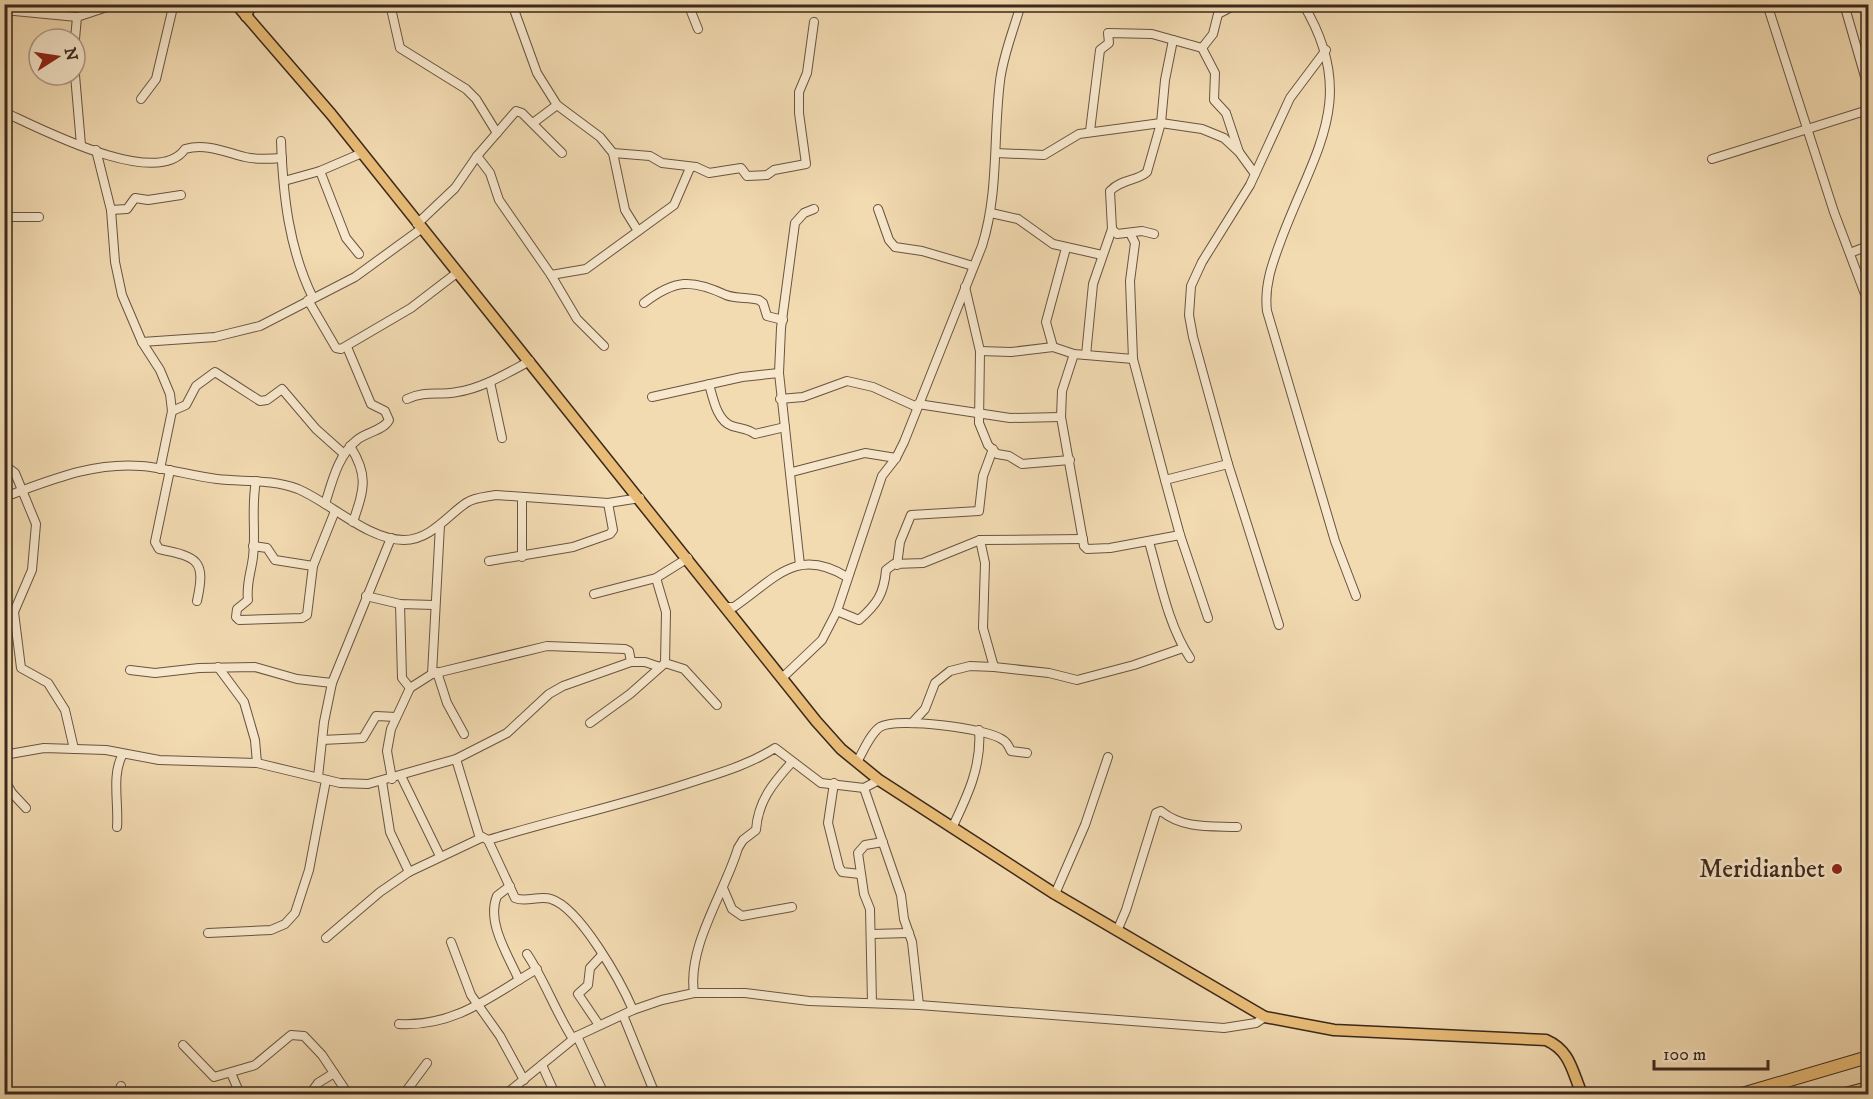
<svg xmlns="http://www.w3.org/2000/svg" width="1873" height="1099" font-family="'IM FELL DW Pica',serif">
<rect width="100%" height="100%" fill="#f2dab1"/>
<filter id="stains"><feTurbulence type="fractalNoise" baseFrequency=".00333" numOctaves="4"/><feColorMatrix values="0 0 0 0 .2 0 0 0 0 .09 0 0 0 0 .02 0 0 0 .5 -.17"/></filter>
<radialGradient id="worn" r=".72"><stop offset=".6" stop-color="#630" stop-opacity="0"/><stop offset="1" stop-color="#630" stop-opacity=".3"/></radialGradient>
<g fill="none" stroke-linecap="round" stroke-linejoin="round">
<defs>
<g id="minor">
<path d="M154 4 173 7 182 4"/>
<path d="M390 4 400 48 466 89 476 99 497 133"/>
<path d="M512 4 537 73 557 105 600 137 613 153 625 210 638 231"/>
<path d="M688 4 698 29"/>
<path d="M1303 4C1360 98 1314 151 1281 240 1272 264 1264 286 1267 311L1335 541 1356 596"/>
<path d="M1767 4 1834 212 1868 302"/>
<path d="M1844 4 1868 87"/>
<path d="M4 10 77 17 116 4"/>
<path d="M75 39 77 17"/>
<path d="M1202 48 1213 34 1218 14 1237 4"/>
<path d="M75 75 81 145"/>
<path d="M141 99 156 79 173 7"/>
<path d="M4 112C39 128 157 190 185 149 206 143 225 152 245 157 257 160 270 159 282 158"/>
<path d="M533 123 557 105"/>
<path d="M1090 131 1100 50 1109 43 1108 33 1152 34 1202 48 1215 73 1214 100 1226 113 1239 152"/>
<path d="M281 141C283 196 289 249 313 298"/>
<path d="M96 150 111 210 115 262 122 295 142 342 160 370 170 394 172 411 160 469"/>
<path d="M613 153 650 156 662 163 696 167 709 173 741 168 747 176 767 175 774 170 806 164 799 113V92L807 73 814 22"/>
<path d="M996 153 1044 155 1079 134 1161 123 1202 129 1224 138 1239 152 1255 174"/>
<path d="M477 156 490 173 499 200 551 275 586 269 674 205 690 168"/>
<path d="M1712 159 1868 110"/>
<path d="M320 171 346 238 359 254"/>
<path d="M284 181 320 171 362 153"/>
<path d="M878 209 889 240 895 247 922 251 973 266"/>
<path d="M111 210 127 209 135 198 148 200 181 195"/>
<path d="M991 213 1018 219 1053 244 1102 255"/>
<path d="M4 217H39"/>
<path d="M417 224 455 188 477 156 516 111 522 113 562 153"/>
<path d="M1112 229 1117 234 1142 231 1154 234"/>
<path d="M1130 233 1135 243 1130 281 1133 359 1165 480"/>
<path d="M1850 253 1868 246"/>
<path d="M551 275 577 319 604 346"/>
<path d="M965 287 980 351 979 423 988 445 997 454 1009 456 1022 464 1070 460"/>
<path d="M308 300 336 348 341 349 411 308 458 272"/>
<path d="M644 303C675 279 692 279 726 295 736 299 749 297 759 300L763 303 767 316 783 320"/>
<path d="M142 342 215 337 260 326 355 277 421 229"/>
<path d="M1053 347 1046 322 1066 248"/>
<path d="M980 351 1011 352 1053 347 1074 354 1133 359"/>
<path d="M1074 354 1062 391 1061 417 1084 546 1087 549 1110 548 1180 535"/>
<path d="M1086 355 1093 284 1112 229 1110 191C1123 178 1138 181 1147 172L1161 123 1165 80 1173 40"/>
<path d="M490 382 502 438"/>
<path d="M709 384C713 398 717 421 732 426 741 429 747 428 755 434L785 427"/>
<path d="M652 397 742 377 779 373"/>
<path d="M407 399C427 390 437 396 457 392 483 388 507 373 530 361"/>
<path d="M780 399 803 397 847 381 873 387 917 407"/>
<path d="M918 404 1010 418 1061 417"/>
<path d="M172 411 186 405 196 386 215 372 260 401 267 400 282 389 316 429 344 454"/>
<path d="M350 446C369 476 364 489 353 522"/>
<path d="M4 465 15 473 36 524 32 570 14 612 21 668 48 683 65 710 74 749"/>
<path d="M170 470 155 542 159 549C198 557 206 560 197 601"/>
<path d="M792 472 865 453 896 458"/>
<path d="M256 481C251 507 256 532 253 557 251 573 246 584 248 600L237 609 236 617 239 620 302 618 307 615 313 566 335 511"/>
<path d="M4 497C49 481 92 462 141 466 167 468 192 476 217 479 244 482 272 479 298 489 331 503 368 540 404 540 430 540 447 516 466 503 475 497 486 497 496 495L608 503 640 498"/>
<path d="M325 504C332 482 338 455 357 440 366 432 383 431 389 420L385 411 371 404 347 347"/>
<path d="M980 540 985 563 983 628 994 667"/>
<path d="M1149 542C1160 580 1168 625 1190 658"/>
<path d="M253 546 267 548 275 560 313 566"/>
<path d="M522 557V497"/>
<path d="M489 561 573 547 610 534 613 530 608 503"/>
<path d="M800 565 779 373 781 328 795 223 804 213 814 209"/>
<path d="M897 565 900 542 911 515 979 511 983 476 993 449"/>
<path d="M594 594 656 578 688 558"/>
<path d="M366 596 400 604 434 605"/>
<path d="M400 604 402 678 410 688"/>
<path d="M726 607H734C775 579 796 546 847 577"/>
<path d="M837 611 859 620C877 604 884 594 886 570L894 564 923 563 980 540 1083 539"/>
<path d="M1208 618 1180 535 1165 480 1228 464"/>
<path d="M1279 625 1228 464 1193 337 1189 315 1191 286 1202 262 1250 185 1290 98 1326 50"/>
<path d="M665 663 684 669 717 705"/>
<path d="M218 667 244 702 255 740 257 763"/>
<path d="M130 670 155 673 199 668 255 667 297 679 332 683"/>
<path d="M437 672 447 703 464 734"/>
<path d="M432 674 440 525"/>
<path d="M782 678 822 640 837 611 882 476 896 458 904 442 982 246C999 192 993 137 1000 81 1003 55 1014 29 1021 4"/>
<path d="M590 723 630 694 665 663 666 612 656 578"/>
<path d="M912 723 925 709 935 683 950 671 970 666 994 667 1049 673 1077 680 1134 665 1183 648"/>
<path d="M322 740 363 738 376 716 396 717"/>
<path d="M4 755 44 748 106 750 159 760 257 763 340 783 368 784 456 759 507 733 549 694 563 686 631 662H645L660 667"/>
<path d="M456 759 479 835 488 840C557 819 627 804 695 781 723 772 750 764 775 748L821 783 864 788 879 780"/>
<path d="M857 762C863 752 870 734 880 727 896 717 988 728 1003 740 1007 742 1009 747 1011 751L1027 753"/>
<path d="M401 776 440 856"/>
<path d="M318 777 324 722 332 683 391 538"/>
<path d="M4 779 12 793 26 808"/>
<path d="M392 779 387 751 391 729 410 688 432 674 547 646 625 649 629 651 631 662"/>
<path d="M382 781 390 832 409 872"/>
<path d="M834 783 828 823 839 867 842 872 860 874"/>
<path d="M864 788 901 895 904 919 912 942 919 1005"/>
<path d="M117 827C119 804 111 774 123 754"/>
<path d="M952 828C967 797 982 766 979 730"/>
<path d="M488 840 515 898C526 903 539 895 551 899 580 908 621 982 633 1010"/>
<path d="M510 886 497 896C486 922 508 955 519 980"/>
<path d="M723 888 732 909 742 916 792 907"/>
<path d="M1055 894 1085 825 1108 757"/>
<path d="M1117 931 1126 910 1156 813 1161 811C1183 829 1210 826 1237 827"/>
<path d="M208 933 271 930 285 924 295 913 309 870 326 780"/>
<path d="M872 934 909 933"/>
<path d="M326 938 380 892 409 872 481 838"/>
<path d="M451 942 471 995 500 1036 524 1080"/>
<path d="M527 954C545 981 555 1011 573 1039"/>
<path d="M694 993C687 946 725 892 738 848L743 840 756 830C758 801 773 783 792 762"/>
<path d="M872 1003 870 909 864 894 858 853 865 845 883 842"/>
<path d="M623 1015 655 1094"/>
<path d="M399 1024C455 1027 491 996 537 969"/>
<path d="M599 1025 578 994 588 985 590 968 602 955"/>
<path d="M577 1036 604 1094"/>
<path d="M183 1045 214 1077 255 1065 291 1035 304 1036 322 1055 348 1094"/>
<path d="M542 1065 555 1094"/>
<path d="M231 1073 240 1094"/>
<path d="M118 1094 121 1086"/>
<path d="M310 1094 318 1083 334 1073"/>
<path d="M404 1094 427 1063"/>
<path d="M506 1094 577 1036 633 1010 662 1000 694 993H745L809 1001 919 1005 1224 1028 1256 1023 1265 1017"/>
</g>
<g id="major">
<path d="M236 4 331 114 816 721 841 749 879 780 1055 894 1265 1017 1334 1030 1546 1040C1571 1051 1572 1072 1582 1094"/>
<path d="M246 16 251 4"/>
</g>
<g id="highway">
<path d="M1742 1094 1868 1057"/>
<path d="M1845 1094 1868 1088"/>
</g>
</defs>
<!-- minor casing -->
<use href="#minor" stroke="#685441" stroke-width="10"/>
<!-- major casing -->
<use href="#major" stroke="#3a281c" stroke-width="13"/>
<!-- highway casing -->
<use href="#highway" stroke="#3a281c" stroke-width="14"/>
<!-- minor -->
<use href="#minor" stroke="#f7e7cc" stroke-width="8"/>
<!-- major -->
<use href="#major" stroke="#e9bd78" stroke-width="10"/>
<!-- highway -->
<use href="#highway" stroke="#e9bd78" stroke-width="12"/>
</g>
<!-- markers -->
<circle fill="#8f2418" stroke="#f7e7cc" stroke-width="2" cx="1837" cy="869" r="6"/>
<g text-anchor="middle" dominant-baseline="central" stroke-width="5" stroke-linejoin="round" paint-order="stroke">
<!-- poi labels -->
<g font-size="26" fill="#3a281c" stroke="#f7e7cc" text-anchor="end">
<text x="1825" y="869">Meridianbet</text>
</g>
</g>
<!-- margin -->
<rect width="1873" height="1099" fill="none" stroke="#f2dab1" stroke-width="24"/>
<rect x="6" y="6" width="1861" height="1087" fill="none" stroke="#3a281c" stroke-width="3"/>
<rect x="12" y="12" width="1849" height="1075" fill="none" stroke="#3a281c" stroke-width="1.5"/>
<!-- north arrow -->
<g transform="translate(57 57) rotate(78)"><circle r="28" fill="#f7e7cc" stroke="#ab9b86" stroke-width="1.5"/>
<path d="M0-4.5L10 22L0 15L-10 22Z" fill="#8f2418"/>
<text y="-9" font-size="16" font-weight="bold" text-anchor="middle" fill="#3a281c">N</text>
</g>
<!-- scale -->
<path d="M1654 1060v9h114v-9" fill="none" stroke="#3a281c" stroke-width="3"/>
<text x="1663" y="1060" font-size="18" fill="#3a281c" stroke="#f7e7cc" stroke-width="4.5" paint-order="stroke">100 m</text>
<rect width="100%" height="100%" filter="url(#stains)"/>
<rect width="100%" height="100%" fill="url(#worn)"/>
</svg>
